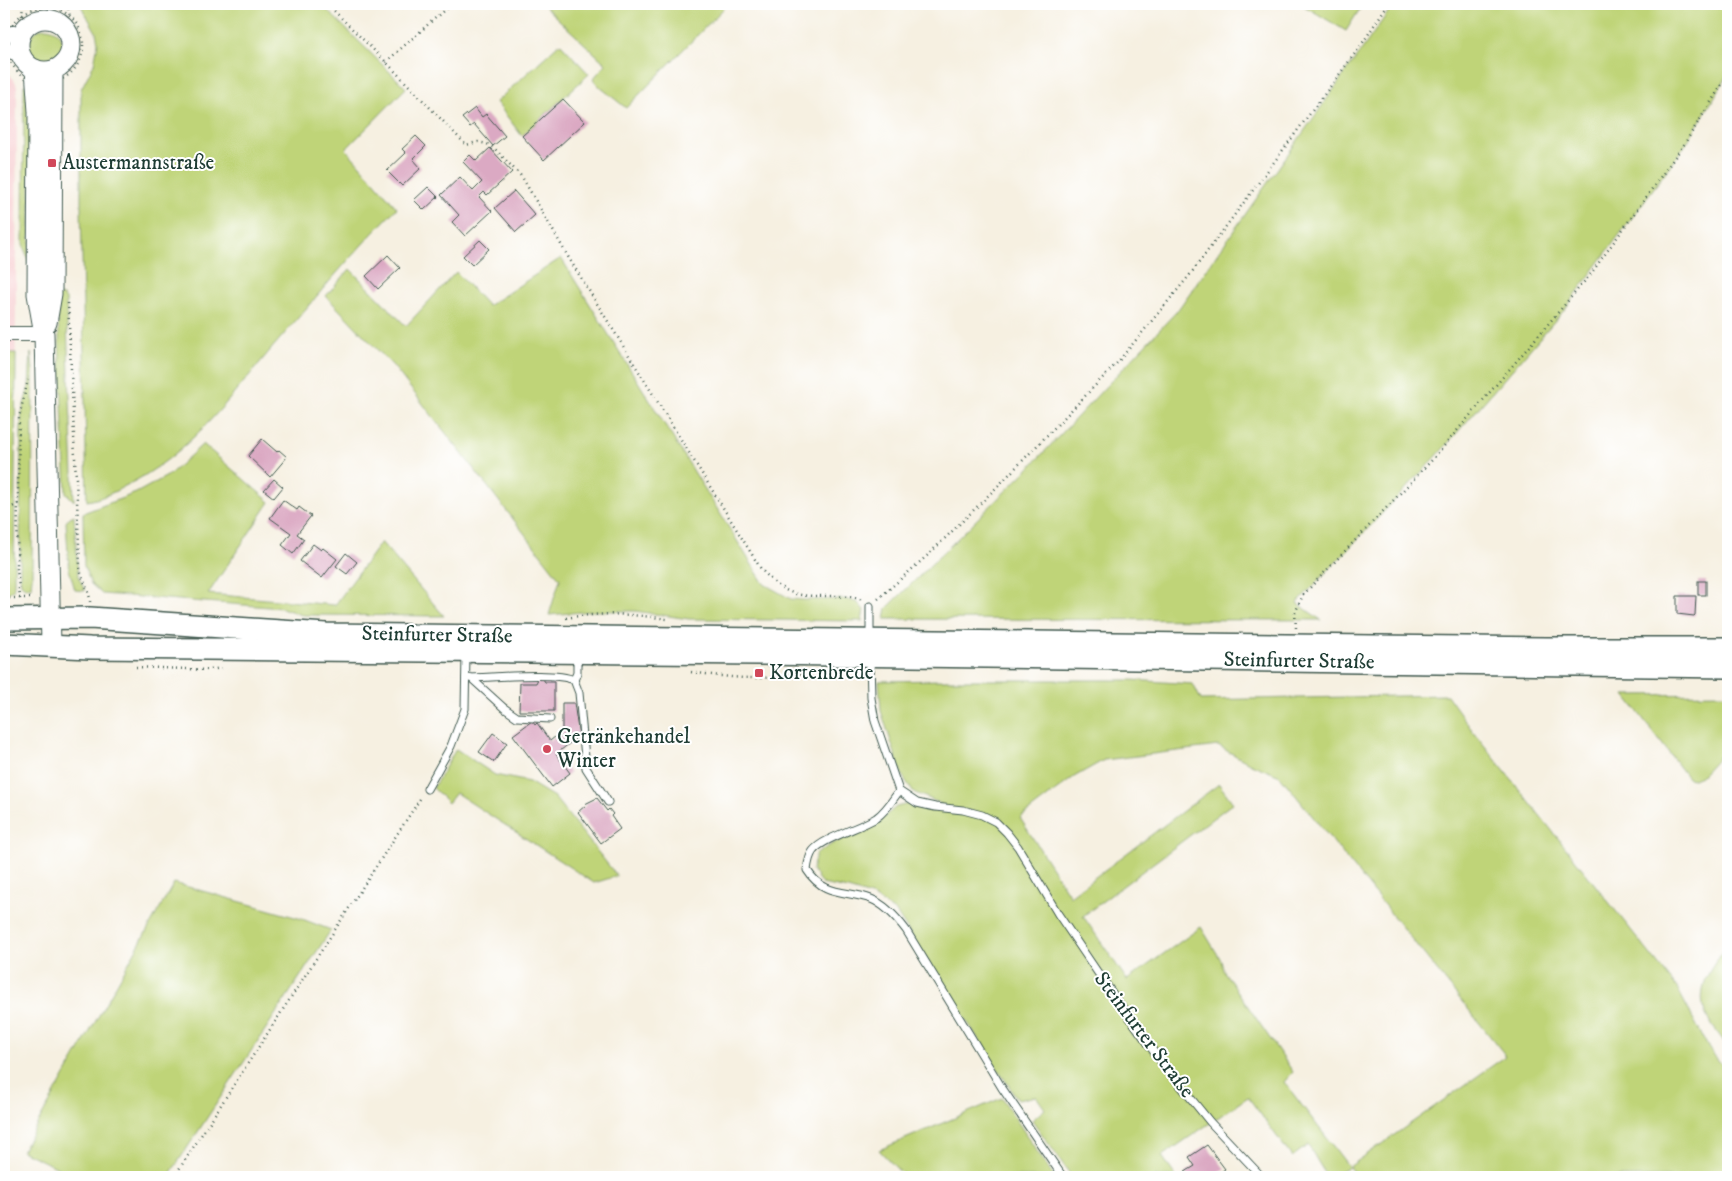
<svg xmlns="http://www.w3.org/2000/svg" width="1732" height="1181" font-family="'IM FELL DW Pica',serif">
<rect width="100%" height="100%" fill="#fff"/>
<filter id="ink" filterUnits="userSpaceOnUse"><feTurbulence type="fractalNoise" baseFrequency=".02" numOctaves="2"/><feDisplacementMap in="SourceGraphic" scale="10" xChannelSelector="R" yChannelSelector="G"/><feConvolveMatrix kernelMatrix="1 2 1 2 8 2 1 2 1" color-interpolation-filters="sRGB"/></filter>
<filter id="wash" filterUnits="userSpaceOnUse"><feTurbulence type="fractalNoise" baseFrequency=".0096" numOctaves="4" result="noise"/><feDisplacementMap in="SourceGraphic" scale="20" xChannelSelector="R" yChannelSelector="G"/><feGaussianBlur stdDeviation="1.12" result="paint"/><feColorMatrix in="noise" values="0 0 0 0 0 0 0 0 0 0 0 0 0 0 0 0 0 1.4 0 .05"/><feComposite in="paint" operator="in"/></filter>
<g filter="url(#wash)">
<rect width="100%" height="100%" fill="#f6f0e1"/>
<!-- built -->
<path fill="#f7cfd1" d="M4 68 15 81 17 86 15 486 4 485Z"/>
<!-- green -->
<g fill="#bfd478" stroke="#6f8856" fill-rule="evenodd">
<path d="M80 4H321L406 88 346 149 397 208C353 252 314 300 273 347 229 399 188 456 125 486 113 493 100 499 87 501L81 205V89L94 64 98 43 96 32Z"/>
<path d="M542 4H728L626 108 600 87 593 79 606 64Z"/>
<path d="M1301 4H1363L1346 31Z"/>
<path d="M1394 4H1728V75L1686 144 1565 309 1435 458 1297 603 1321 620 885 619 887 608 1030 467 1177 311Z"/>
<circle cx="46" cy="45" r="17"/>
<path d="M560 43 589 74 522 136 496 102Z"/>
<path d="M24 85 30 87V265L23 245Z"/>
<path d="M561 258 764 584 791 599 804 600 844 599 857 602 864 610 862 621 689 619 635 611H593L549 615 560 579 394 367 326 296 350 269 406 326 456 272 488 306Z"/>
<path d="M59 295 63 296 66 299 74 501 66 493 57 296Z"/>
<path d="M4 353H16L14 586 13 590 4 595Z"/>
<path d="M31 353 33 370 32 578 31 587H25L21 584 20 576 21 422 22 412 29 386Z"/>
<path d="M203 444 270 502 208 594 335 605 381 542 444 616 302 615 282 608 102 594 91 584 84 566 83 513 136 493 169 475Z"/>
<path d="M74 515 78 576 85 591 75 590 69 569 66 522 70 517Z"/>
<path d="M946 680H1132L1193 684 1201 700 1447 695 1472 730 1677 988 1709 1049 1728 1072V1177H1357L1349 1167 1327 1177 1308 1145 1292 1157 1248 1097 1162 1156 1176 1177H1072L1032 1120 1045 1109 1036 1096 1018 1100 896 912 874 897 848 889 822 884 812 870 816 854 832 844 878 822 896 807 908 804 925 810 942 804 913 792 902 775 881 711 879 681ZM1218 746 1251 764 1280 776 1506 1056 1349 1167 1284 1082 1293 1072 1223 970 1221 960 1201 927 1127 980 1083 916 1233 803 1219 784 1070 896 1020 818 1074 777 1104 760Z"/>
<path d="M1724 694 1728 698V747L1701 776 1694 779 1688 778 1625 695Z"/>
<path d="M456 749 495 775 529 782 554 797 617 876 594 883 456 793 448 803 433 788Z"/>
<path d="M174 883 302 919 331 930 168 1177H77L22 1151Z"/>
<path d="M1728 947V1047C1721 1037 1713 1028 1707 1017 1694 991 1710 966 1728 947Z"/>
<path d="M1002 1098 1054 1177H905L879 1150Z"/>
</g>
<g id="blocks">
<!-- building -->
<g fill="#dba9c3">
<path d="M563 99 585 122 544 160 522 136Z"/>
<path d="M475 108 482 117 486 114 505 136 493 146 474 124 470 127 462 118Z"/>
<path d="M416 136 426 146 413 159 421 168 402 186 387 171 406 153 402 149Z"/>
<path d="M490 148 512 172 487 195 484 192 479 197 492 211 465 236 452 222 459 215 441 195 460 177 473 191 482 182 463 162 470 155 476 161Z"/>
<path d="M428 187 438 197 424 210 414 200Z"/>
<path d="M514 191 535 215 516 232 495 208Z"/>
<path d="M480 240 489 249 472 265 463 256Z"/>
<path d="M388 255 400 268 378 289 366 276Z"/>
<path d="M262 439 277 452 279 450 287 457 270 477 248 456Z"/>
<path d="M274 479 283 487 274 498 264 490Z"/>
<path d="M283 500 297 510 299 507 311 516 297 534 304 539 293 554 282 545 291 533 270 518Z"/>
<path d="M313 544 321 550 323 548 337 559 322 578 300 561Z"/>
<path d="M346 553 357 562 347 574 336 566Z"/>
<rect x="1698" y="581" width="8" height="14"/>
<path d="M1677 596H1696L1695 615 1694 616 1677 614Z"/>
<path d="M538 679H543L545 682H554V711H519L520 683H536Z"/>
<path d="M562 703H574L579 736 556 754 570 773 552 787 513 735 532 721 535 725 537 723 550 741 562 731Z"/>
<path d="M493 733 507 743 494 762 479 752Z"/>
<path d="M597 798 607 811 609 809 613 814 611 816 620 829 601 843 578 812 586 805 585 804Z"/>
<path d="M1207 1145 1225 1169 1214 1177H1189L1185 1172 1195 1166 1189 1157Z"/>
</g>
</g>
</g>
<g filter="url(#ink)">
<use href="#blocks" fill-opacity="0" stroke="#3f584e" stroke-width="1"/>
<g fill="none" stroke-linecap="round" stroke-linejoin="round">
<defs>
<g id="service">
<path d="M870 638V606"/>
<path d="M870 659 871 698 875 721 899 791 917 803 935 807 963 810 982 815 996 822 1007 833 1018 847 1058 914 1098 973 1159 1059 1210 1122 1262 1177"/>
<path d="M466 678C490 678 555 671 574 680L579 693 586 768 608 802"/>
<path d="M471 678 504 708 517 717 550 719"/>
<path d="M574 680 577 673V656"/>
<path d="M427 789 451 746 465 709 466 654"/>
<path d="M899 791C892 801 886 811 876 818 860 828 823 838 813 851 809 856 808 863 807 870 824 897 846 890 871 899 886 905 897 918 906 930L1002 1088 1063 1177"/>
</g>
<g id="minor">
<path d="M4 34 22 32"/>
<path d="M4 50 20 54"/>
<path d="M4 334H44"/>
</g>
<g id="secondary">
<circle cx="45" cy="45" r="26"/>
<path d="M35 69 38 112 37 294 44 334 51 645"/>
<path d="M47 323 52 294 53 70"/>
</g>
<g id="primary">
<path d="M4 619 90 618 326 634 1547 648H1728"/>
<path d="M4 644 90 648 760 654 1728 667"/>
</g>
</defs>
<!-- service casing -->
<use href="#service" stroke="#3f584e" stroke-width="9"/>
<!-- minor casing -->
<use href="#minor" stroke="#3f584e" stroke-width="16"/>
<!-- secondary casing -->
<use href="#secondary" stroke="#3f584e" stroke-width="21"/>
<!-- primary casing -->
<use href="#primary" stroke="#3f584e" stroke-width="24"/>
<!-- path -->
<g stroke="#3f584e" stroke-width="2.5" stroke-dasharray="1 4" stroke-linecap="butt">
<path d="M67 4 70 16"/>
<path d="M327 4 386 62 466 145 478 142 487 144 494 148 522 177 570 260 761 569C787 598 799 596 835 596 844 597 854 596 862 600"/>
<circle cx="45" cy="45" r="38"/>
<path d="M22 15 23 4"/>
<path d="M386 62 451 4"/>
<path d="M68 303 80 567C81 580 90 589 90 602"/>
<path d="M4 511 18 504"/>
<path d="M4 598H34"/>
<path d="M20 599 17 569 19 418 28 380"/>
<path d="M878 599 928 555 997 487 1117 363 1189 276 1362 44 1388 4"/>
<path d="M566 618C601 612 632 614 667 619"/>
<path d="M1296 628 1295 613 1303 595 1432 460 1590 275 1685 143 1728 75"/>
<path d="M136 667 210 670 221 668"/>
<path d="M691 672C732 678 760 681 802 674"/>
<path d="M174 1177 422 796"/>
</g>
<!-- service -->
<use href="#service" stroke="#fff" stroke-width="7"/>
<!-- minor -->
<use href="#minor" stroke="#fff" stroke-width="14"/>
<!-- secondary -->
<use href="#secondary" stroke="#fff" stroke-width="19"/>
<!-- primary -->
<use href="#primary" stroke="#fff" stroke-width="21"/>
</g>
</g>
<!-- markers -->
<g fill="#d1495b" stroke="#fff" stroke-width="2">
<rect x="47" y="158" width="10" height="10" rx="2.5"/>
<rect x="754" y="668" width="10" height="10" rx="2.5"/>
<circle cx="547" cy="749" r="5"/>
</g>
<g text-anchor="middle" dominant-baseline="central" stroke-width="4" stroke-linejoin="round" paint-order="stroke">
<!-- poi labels -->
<g font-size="21" fill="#1f3d34" stroke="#fff" text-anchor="start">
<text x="62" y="163">Austermannstraße</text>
<text x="769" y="673">Kortenbrede</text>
<text x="557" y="737">Getränkehandel<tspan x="557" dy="24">Winter</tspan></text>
</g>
<!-- street labels -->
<g font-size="21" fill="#1f3d34" stroke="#fff">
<text transform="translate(437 635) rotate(1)">Steinfurter Straße</text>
<text transform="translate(1299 661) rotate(1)">Steinfurter Straße</text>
<text transform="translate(1144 1035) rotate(53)">Steinfurter Straße</text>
</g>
</g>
<!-- margin -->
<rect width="1732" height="1181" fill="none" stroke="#fff" stroke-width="20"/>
</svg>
